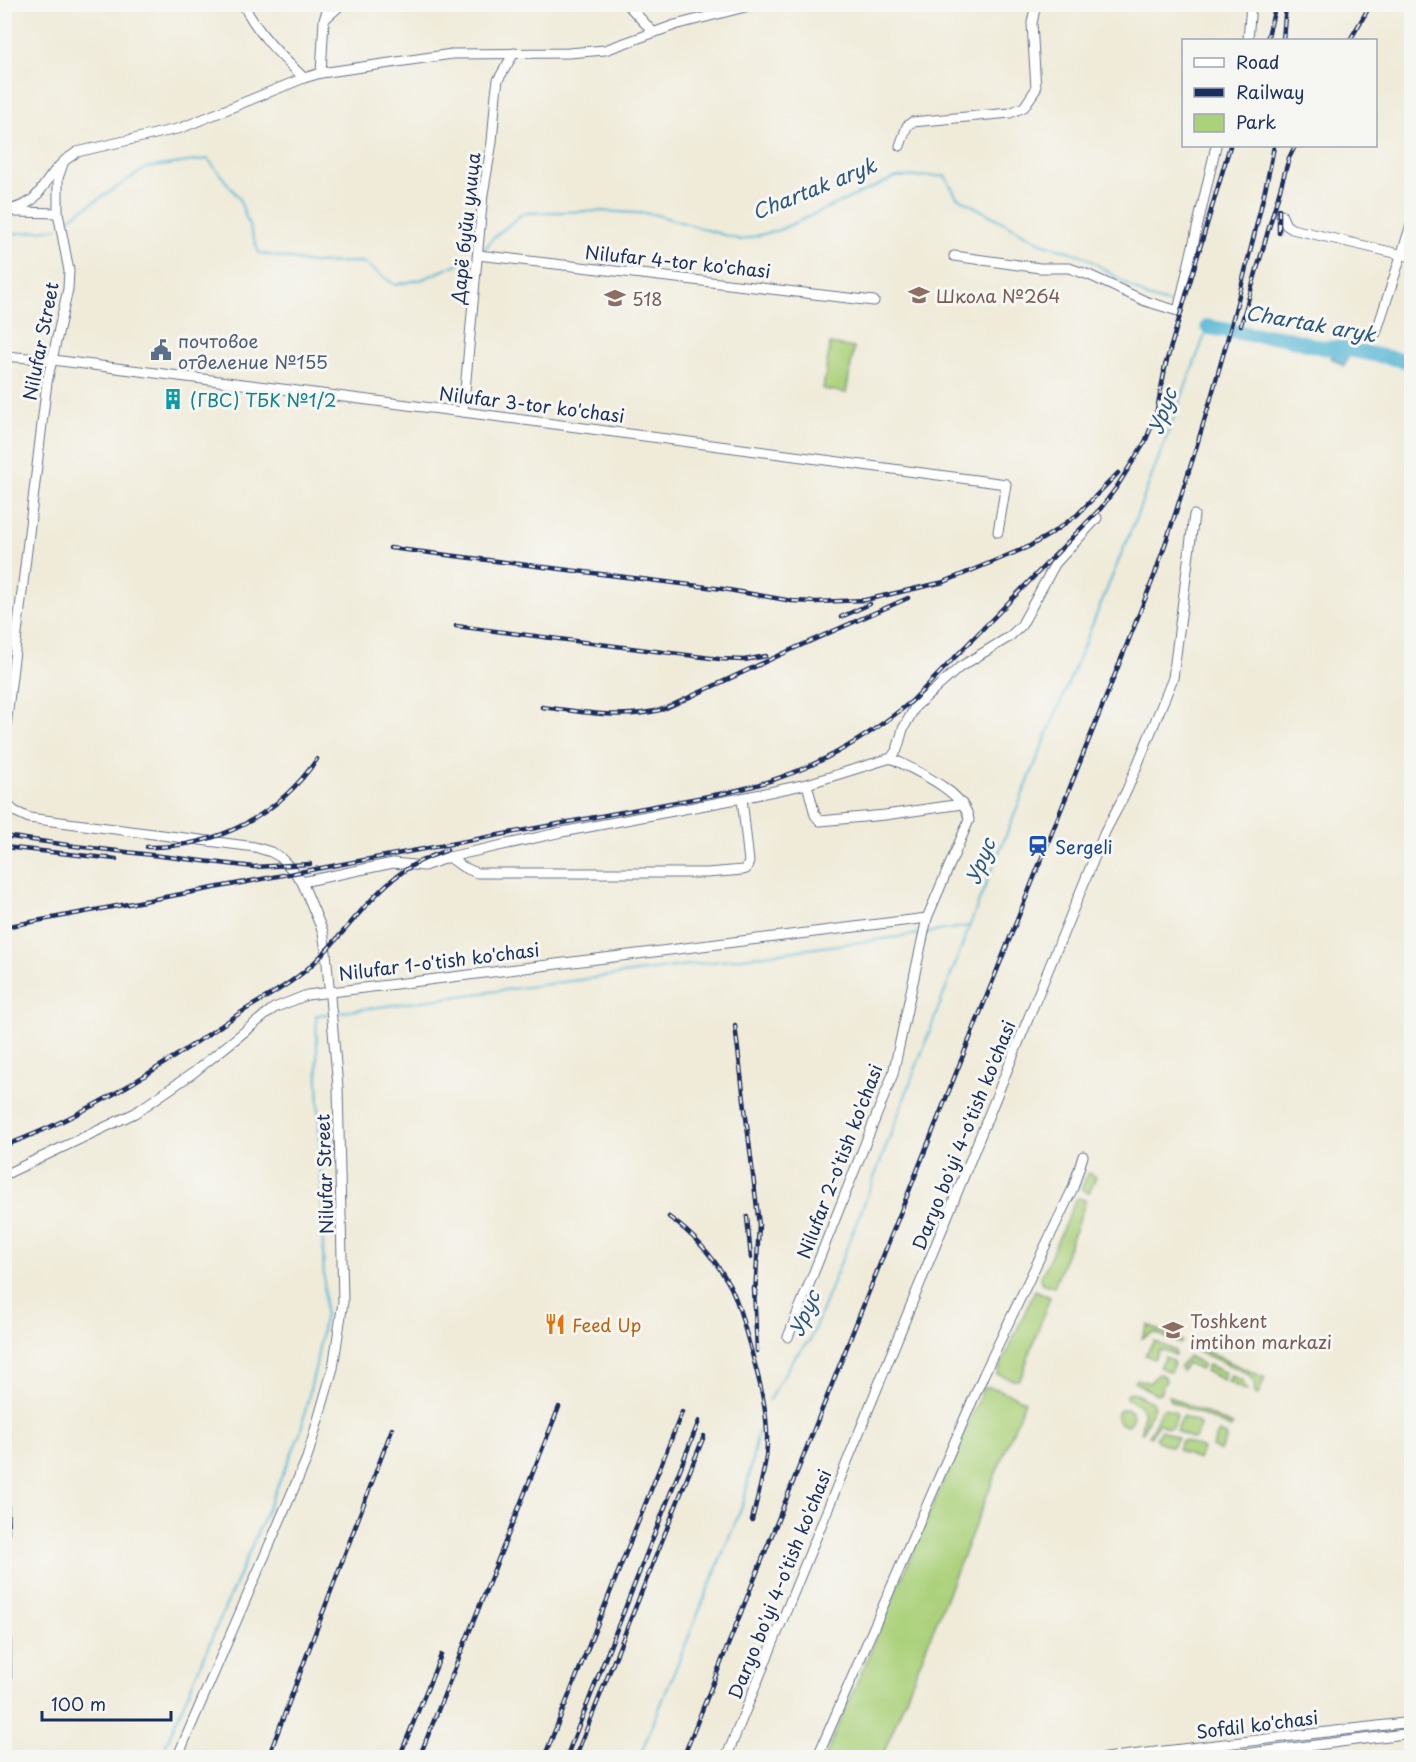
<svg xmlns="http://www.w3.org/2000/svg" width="1416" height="1762" font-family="'Playpen Sans',sans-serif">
<rect width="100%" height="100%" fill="#f6f6f2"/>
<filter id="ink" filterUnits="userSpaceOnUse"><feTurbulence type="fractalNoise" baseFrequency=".0167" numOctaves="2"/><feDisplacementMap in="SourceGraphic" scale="12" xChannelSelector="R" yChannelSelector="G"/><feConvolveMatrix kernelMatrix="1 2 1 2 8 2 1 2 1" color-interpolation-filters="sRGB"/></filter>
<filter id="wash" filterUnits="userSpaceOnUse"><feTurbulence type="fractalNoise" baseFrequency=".008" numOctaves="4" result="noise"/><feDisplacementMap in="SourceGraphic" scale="24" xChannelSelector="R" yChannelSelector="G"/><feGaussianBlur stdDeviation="1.35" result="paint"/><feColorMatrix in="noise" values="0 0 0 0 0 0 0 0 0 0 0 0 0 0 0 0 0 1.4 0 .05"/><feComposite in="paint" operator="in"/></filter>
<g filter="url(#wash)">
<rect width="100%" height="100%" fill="#f0ebd9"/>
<!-- green -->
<g fill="#acd17b" stroke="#64806c" stroke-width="1.5">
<path d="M830 344 854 348 846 393 823 389Z"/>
<path d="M1088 1173 1096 1177 1089 1193 1081 1189Z"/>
<path d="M1079 1198 1085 1200V1203L1054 1287 1041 1283V1277L1076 1199Z"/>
<path d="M1035 1290 1050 1297 1022 1375 1018 1380H1013L997 1374Z"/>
<path d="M1148 1325 1182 1341 1180 1344 1156 1333H1152L1142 1338Z"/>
<path d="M1154 1341 1175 1351V1355L1163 1350H1159L1154 1359 1145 1355Z"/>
<path d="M1192 1345 1265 1378 1258 1395 1255 1394 1254 1382 1247 1373 1190 1348Z"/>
<path d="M1188 1356 1203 1364 1200 1370 1187 1363 1182 1371 1180 1367Z"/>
<path d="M1165 1357 1172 1360 1174 1364 1170 1372 1159 1367Z"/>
<path d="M1208 1365 1226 1373 1223 1380 1205 1371Z"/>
<path d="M1158 1373 1165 1377 1166 1380 1160 1393 1156 1394 1134 1382 1137 1379 1150 1383Z"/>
<path d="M1231 1375 1243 1381 1247 1391 1228 1382Z"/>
<path d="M988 1387 998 1389 1025 1401 882 1757H825L983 1389Z"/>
<path d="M1131 1392 1152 1402 1154 1407 1142 1433C1139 1424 1148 1415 1140 1406 1136 1402 1130 1401 1126 1398L1128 1393Z"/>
<path d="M1168 1396 1232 1425 1231 1428 1170 1401Z"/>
<path d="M1166 1408 1175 1412 1177 1416 1172 1427 1168 1428 1158 1423 1151 1437 1149 1436 1161 1410Z"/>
<circle cx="1125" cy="1417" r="8"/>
<path d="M1183 1416 1199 1423 1200 1426 1195 1438 1192 1439 1176 1431Z"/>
<path d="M1161 1430 1178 1438 1171 1447 1157 1441 1156 1438Z"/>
<path d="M1219 1432 1226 1435 1227 1438 1220 1451 1212 1447Z"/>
<path d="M1182 1441H1185L1203 1449 1198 1460 1180 1451 1178 1448Z"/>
</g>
<!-- water -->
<path fill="#55b5d4" stroke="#387299" stroke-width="1.5" d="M1341 353 1349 355 1344 366 1331 358 1332 356Z"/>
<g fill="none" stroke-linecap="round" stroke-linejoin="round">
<!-- stream -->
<g stroke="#55b5d4" stroke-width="2">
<path d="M62 223 146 168 208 159 239 198 259 253 312 263 362 262 395 285 423 279 476 256"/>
<path d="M4 235 54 229 58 227"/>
<path d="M483 252 492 239 523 213 600 211 653 214 741 240 779 230 896 177 945 176 957 197 1041 243 1084 256 1147 297 1171 304"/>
<path d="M926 933 969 926"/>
<path d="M334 1013 920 934"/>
<path d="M769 1400 793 1359 810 1340 878 1168 979 901 1134 523 1208 327 1203 325"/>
<path d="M160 1758 300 1434 316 1364 325 1313 316 1015 328 1014"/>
<path d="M639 1758 744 1501 758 1431"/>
</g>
<!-- river -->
<path stroke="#55b5d4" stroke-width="15" d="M1208 327 1253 335 1282 337 1324 348H1340L1412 362"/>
</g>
</g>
<g filter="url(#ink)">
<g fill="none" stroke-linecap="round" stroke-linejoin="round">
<defs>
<g id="minor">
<path d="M243 4C258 34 280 55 304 78"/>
<path d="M627 4 654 33"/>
<path d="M324 20 342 4"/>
<path d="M1248 40 1251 4"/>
<path d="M321 73 324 20 329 4"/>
<path d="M900 146 907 126 912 122 1010 113 1024 107 1036 89 1032 23 1036 4"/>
<path d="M4 211C43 203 36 190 60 165"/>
<path d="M16 212 58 213"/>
<path d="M1281 214 1286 225 1292 229 1412 257"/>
<path d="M478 255 874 301"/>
<path d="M954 256 1040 268H1069L1089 275 1145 301 1178 311 1216 146"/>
<path d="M1376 333 1412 222"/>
<path d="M4 356 53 360 463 412 1006 484 998 532"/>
<path d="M463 412 483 194 492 142 496 94 498 80 514 53"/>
<path d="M4 743 47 382 68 289 69 271 58 213V178L64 161 77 152 181 128 304 78 321 73 452 54 568 53 605 50 675 25 757 4"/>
<path d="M807 784 815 815 820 821 885 815 962 804"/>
<path d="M4 801 14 811 29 818 255 847 271 852 280 857 296 874 302 882 323 932 326 952 338 1087 343 1302 333 1368 307 1458 177 1758"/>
<path d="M449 857 463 867 477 873H707L743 870 746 869 749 862 742 798"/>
<path d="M302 882 393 863 424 866 449 857 562 832 742 798 807 784 891 758 897 750 903 729 915 707 960 667 1009 637 1021 626 1055 564 1097 518"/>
<path d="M4 1175 135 1113 193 1073 274 1008 307 995 927 918"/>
<path d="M788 1337 893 1074 927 918 969 820C966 792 914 770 891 758"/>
<path d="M726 1758 1035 1002 1105 832 1127 790 1173 678 1194 515"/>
<path d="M817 1758 984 1374 1073 1188 1083 1156"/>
<path d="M1105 1758 1412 1722"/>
<path d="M1212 1758 1412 1733"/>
</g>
</defs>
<!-- minor casing -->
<use href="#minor" stroke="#667189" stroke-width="11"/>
<!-- minor -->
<use href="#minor" stroke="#fff" stroke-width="9"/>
<defs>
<g id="rail">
<path d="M1267 40 1276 4"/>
<path d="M1283 40 1286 4"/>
<path d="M1350 40 1371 4"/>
<path d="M1279 209V233"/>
<path d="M1241 325 1289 158 1295 146"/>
<path d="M1164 370 1230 146"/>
<path d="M390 548 723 589 792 601 816 602 865 600 944 582 1028 547 1049 535 1077 515 1118 473"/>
<path d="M841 617 870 604"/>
<path d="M456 626 719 659 744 660 766 656"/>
<path d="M542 707C583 712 623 720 664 709L795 648 908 598"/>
<path d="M4 836 75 846 254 867 310 864"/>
<path d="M4 847 116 859"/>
<path d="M147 847C216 848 278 816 317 759"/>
<path d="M4 927 730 792C803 775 854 748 912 701L1101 508 1116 488 1145 442 1156 415 1166 363"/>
<path d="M735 1025 759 1225 755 1296"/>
<path d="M4 1146C90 1114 159 1068 234 1017 258 1001 284 989 306 970 344 938 370 890 413 865 424 859 436 854 447 850"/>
<path d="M669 1217C694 1235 714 1257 729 1284 738 1300 742 1319 747 1336 758 1375 771 1416 766 1457 763 1478 757 1499 752 1520"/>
<path d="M747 1217 751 1258"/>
<path d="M754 1288 757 1351"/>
<path d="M4 1472 7 1487 10 1698"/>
<path d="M268 1758 392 1429"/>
<path d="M399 1758 441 1655"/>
<path d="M419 1758 559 1407"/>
<path d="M544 1758 682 1412"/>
<path d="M566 1758 699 1421"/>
<path d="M575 1758 704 1436"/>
<path d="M683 1758 1155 574C1188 479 1217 382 1242 284 1253 238 1266 192 1274 146"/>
</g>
</defs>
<!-- rail casing -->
<use href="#rail" stroke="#1b2f5e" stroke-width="4.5"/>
<!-- rail -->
<use href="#rail" stroke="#f6f6f2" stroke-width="2" stroke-dasharray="7" stroke-linecap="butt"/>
</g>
</g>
<!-- icons -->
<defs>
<symbol id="school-bare" viewBox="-9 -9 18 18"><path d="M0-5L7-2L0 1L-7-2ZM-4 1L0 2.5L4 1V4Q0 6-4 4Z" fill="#8d6e63" stroke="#f6f6f2" stroke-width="2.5" paint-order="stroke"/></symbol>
<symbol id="civic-bare" viewBox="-9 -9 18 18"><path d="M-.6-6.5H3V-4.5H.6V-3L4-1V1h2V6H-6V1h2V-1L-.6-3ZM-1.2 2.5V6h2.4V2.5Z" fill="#5c6f8a" stroke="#f6f6f2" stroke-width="2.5" paint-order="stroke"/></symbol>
<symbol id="building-bare" viewBox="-9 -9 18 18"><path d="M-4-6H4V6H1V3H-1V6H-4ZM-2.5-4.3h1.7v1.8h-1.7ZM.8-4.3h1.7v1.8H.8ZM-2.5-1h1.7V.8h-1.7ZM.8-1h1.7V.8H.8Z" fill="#0f9aa8" stroke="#f6f6f2" stroke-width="2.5" paint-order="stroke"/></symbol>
<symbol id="station-bare" viewBox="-9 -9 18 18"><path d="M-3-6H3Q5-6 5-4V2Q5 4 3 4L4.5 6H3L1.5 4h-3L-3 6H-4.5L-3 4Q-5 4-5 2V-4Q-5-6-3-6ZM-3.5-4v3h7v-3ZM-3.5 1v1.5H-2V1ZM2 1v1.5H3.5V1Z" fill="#1a4fb4" stroke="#f6f6f2" stroke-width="2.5" paint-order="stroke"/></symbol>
<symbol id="restaurant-bare" viewBox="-9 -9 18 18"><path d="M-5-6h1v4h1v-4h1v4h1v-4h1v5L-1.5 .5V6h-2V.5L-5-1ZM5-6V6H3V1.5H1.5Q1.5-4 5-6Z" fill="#e8710a" stroke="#f6f6f2" stroke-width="2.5" paint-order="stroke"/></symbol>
</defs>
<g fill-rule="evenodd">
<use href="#school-bare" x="904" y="280" width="30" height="30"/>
<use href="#school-bare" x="600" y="283" width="30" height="30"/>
<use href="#civic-bare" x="146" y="335" width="30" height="30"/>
<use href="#building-bare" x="158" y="384" width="30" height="30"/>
<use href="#station-bare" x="1023" y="831" width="30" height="30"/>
<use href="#restaurant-bare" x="540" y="1309" width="30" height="30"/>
<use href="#school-bare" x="1158" y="1315" width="30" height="30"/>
</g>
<g text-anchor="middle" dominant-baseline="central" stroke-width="6" stroke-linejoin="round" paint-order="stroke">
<!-- street labels -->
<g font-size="18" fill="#1b2f5e" stroke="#f6f6f2">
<text transform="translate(465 228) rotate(-84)">Дарё буйи улица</text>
<text transform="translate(678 261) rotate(6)">Nilufar 4-tor ko'chasi</text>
<text transform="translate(40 341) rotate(-79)">Nilufar Street</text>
<text transform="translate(532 404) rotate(7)">Nilufar 3-tor ko'chasi</text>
<text transform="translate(439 961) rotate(-7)">Nilufar 1-o'tish ko'chasi</text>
<text transform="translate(963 1135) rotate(-68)">Daryo bo'yi 4-o'tish ko'chasi</text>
<text transform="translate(839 1161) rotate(-69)">Nilufar 2-o'tish ko'chasi</text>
<text transform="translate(324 1174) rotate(-92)">Nilufar Street</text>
<text transform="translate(779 1584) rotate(-68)">Daryo bo'yi 4-o'tish ko'chasi</text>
<text transform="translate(1257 1724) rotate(-7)">Sofdil ko'chasi</text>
</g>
<!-- education labels -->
<g font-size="18" fill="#785e54" stroke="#f6f6f2" text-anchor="start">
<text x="936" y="295">Школа №264</text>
<text x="632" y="298">518</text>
<text x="1190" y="1320">Toshkent<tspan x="1190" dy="21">imtihon markazi</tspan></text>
</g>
<!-- service labels -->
<g font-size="18" fill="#4e5e75" stroke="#f6f6f2" text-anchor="start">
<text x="178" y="340">почтовое<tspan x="178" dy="21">отделение №155</tspan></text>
</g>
<!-- culture labels -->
<g font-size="18" fill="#0d838f" stroke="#f6f6f2" text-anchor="start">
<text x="190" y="399">(ГВС) ТБК №1/2</text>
</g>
<!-- transit labels -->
<g font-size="18" fill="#164399" stroke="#f6f6f2" text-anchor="start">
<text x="1055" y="846">Sergeli</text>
</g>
<!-- food labels -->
<g font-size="18" fill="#c56008" stroke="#f6f6f2" text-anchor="start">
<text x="572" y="1324">Feed Up</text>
</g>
<!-- water labels -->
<g font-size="20" font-style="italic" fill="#2c5781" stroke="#f6f6f2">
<text transform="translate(814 188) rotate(-22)">Chartak aryk</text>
<text transform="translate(1311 323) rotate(10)">Chartak aryk</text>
<text transform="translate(1162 411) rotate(-70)">Урус</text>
<text transform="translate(980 861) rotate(-68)">Урус</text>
<text transform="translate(804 1313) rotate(-66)">Урус</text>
</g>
</g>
<!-- margin -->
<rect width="1416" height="1762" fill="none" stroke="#f6f6f2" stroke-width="24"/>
<!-- legend -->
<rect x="1182" y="39" width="195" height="108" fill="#f6f6f2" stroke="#9ea6b7" stroke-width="1.5"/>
<rect x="1194" y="58" width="30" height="9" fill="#ffffff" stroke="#9ea6b7" stroke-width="1.5"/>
<text x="1236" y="69" font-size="18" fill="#1b2f5e">Road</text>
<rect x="1194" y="88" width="30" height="9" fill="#1b2f5e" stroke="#9ea6b7" stroke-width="1.5"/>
<text x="1236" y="99" font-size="18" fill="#1b2f5e">Railway</text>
<rect x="1194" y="114" width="30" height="18" fill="#acd17b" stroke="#9ea6b7" stroke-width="1.5"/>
<text x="1236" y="129" font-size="18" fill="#1b2f5e">Park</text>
<!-- scale -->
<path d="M42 1711v9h129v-9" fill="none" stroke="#1b2f5e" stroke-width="3"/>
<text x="51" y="1711" font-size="18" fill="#1b2f5e" stroke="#f6f6f2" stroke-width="4.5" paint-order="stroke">100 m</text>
</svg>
